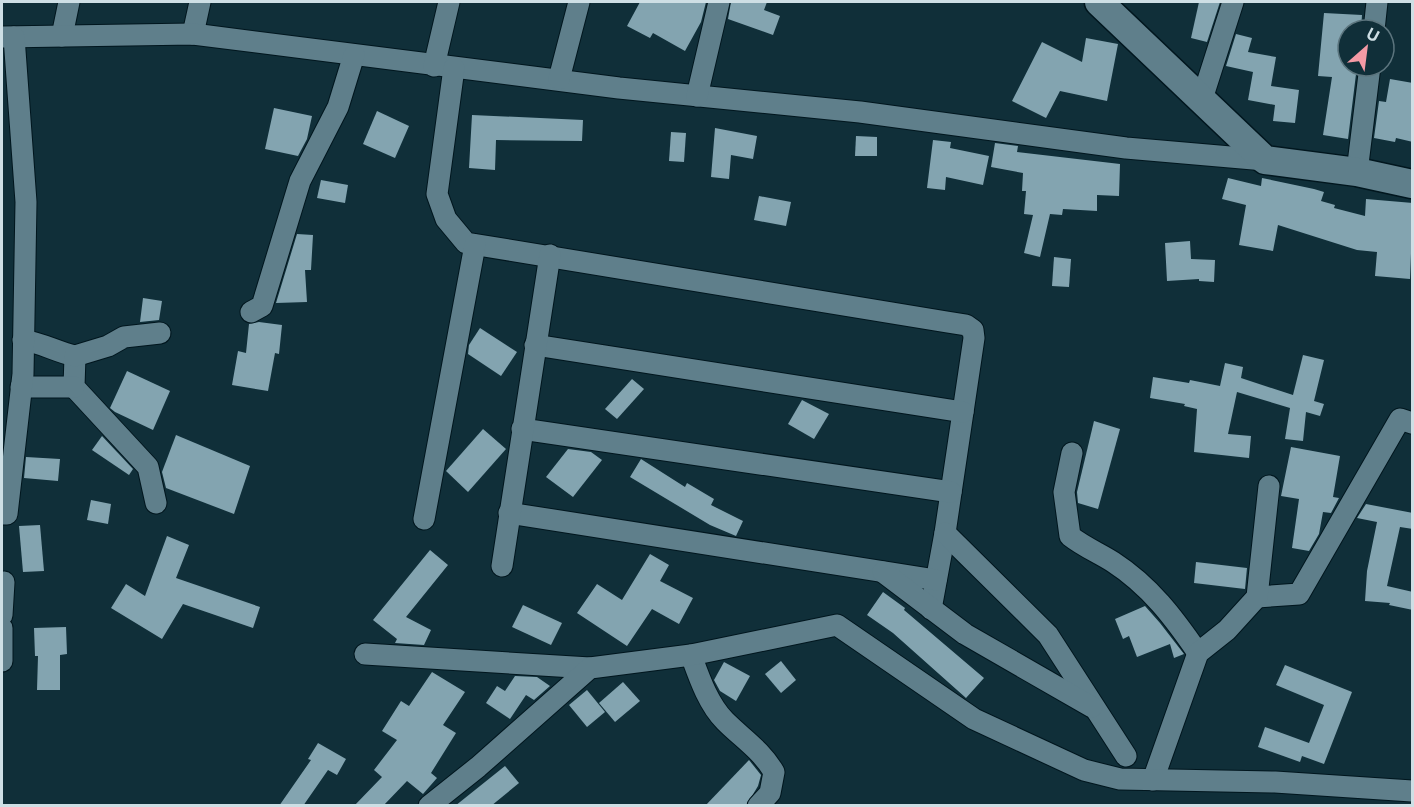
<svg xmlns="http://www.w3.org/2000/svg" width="1414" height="807" font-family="Inter,sans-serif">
<rect width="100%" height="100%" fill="#102f39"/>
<!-- building -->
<g fill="#83a4b0">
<path d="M640 2H706L701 22 685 51 653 33 650 38 627 26Z"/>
<path d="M731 2H767L764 10 780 16 773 35 728 19Z"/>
<path d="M1199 2H1220L1207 42 1191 38Z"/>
<path d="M1324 13 1362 15 1361 30H1348V66H1357L1348 139 1323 135 1332 77 1318 76Z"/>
<path d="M1236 34 1252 38 1248 52 1276 57 1271 86 1299 90 1295 123 1273 121 1275 105 1248 100 1253 72 1226 66Z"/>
<path d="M1086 38 1118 44 1107 101 1060 91 1046 118 1012 101 1042 42 1082 62Z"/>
<path d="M1390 79 1413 83V142L1396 138 1395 142 1374 138 1379 101 1386 102Z"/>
<path d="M274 108 312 116 307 139 298 156 265 149Z"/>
<path d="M377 111 409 126 395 158 363 144Z"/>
<path d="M472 115 583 120 582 141 496 140 495 170 469 168Z"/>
<path d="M715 128 757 136 753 159 731 155 729 179 711 177Z"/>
<path d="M671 132 686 133 684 162 669 161Z"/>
<path d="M856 136 877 137V156H855Z"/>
<path d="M933 140 951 142 950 148 989 156 983 185 946 177 945 190 927 188Z"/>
<path d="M995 143 1018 146 1017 152 1120 164 1119 196 1097 195V211L1063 209 1062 215 1050 214 1040 257 1024 253 1033 215 1024 214 1026 191H1022L1023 173 991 167Z"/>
<path d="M1228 178 1261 186 1262 178 1314 189 1324 192 1321 201 1335 205 1334 208 1365 216 1366 199 1413 203 1410 279 1375 276 1377 252 1357 250 1278 225 1273 251 1239 245 1246 205 1222 199Z"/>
<path d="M321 180 348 185 345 203 317 198Z"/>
<path d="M759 196 791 202 786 226 754 220Z"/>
<path d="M297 234 313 235 311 270H305L307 302 276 303Z"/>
<path d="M1190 241 1191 259 1215 260 1214 282 1199 281V279L1167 281 1165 243Z"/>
<path d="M1054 257 1071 259 1069 287 1052 286Z"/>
<path d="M143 298 162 301 159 320 140 322Z"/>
<path d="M259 322 282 325 279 354 275 353 268 391 232 385 238 351 246 353 249 324Z"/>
<path d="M480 328 517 352 501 376 468 354 469 345Z"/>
<path d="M1303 355 1324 360 1314 401 1324 404 1320 416 1306 412 1303 441 1285 439 1290 408 1237 392 1228 434 1251 436 1249 458 1194 452 1197 409 1184 406 1185 404 1150 398 1153 377 1189 383 1190 380 1220 386 1225 363 1243 367 1241 378 1293 395Z"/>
<path d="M127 371 170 391 153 430 115 412 110 408Z"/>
<path d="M632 379 644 389 617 419 605 409Z"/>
<path d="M802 400 829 414 814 439 788 424Z"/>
<path d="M1094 421 1120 429 1098 509 1078 503 1077 492Z"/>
<path d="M483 429 506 449 468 492 446 471Z"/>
<path d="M176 435 250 466 234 514 166 488 162 472Z"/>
<path d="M102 436 133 469 129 475 92 450Z"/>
<path d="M1291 447 1340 456 1333 497 1339 498 1331 513 1323 512 1319 534 1309 551 1292 548 1299 499 1281 496Z"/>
<path d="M568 449 591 452 602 460 573 497 546 477Z"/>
<path d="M26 457 60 459 58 481 24 478Z"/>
<path d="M641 459 685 487 687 483 714 499 711 505 743 521 736 536 710 525 630 477Z"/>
<path d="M91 500 111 504 108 524 87 520Z"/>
<path d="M1366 504 1413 513V529L1400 527 1387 586 1413 592V610L1389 605 1390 603 1365 601 1367 571 1377 522 1357 518Z"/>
<path d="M40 525 44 571 23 572 19 526Z"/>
<path d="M167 536 189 545 176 578 260 607 253 628 183 604 162 639 111 608 126 584 145 596Z"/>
<path d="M430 550 448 565 406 617 431 630 424 645 395 643 397 639 373 620Z"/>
<path d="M650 554 669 565 660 581 693 598 679 624 652 609 627 646 577 613 597 584 622 600Z"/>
<path d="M1196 562 1247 568 1245 589 1194 583Z"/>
<path d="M883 592 905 608 904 610 984 678 966 698 893 633 867 615Z"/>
<path d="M523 605 562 623 551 645 512 627Z"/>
<path d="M1145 606 1160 623 1184 654 1174 658 1170 644 1137 657 1129 636 1123 639 1115 619Z"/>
<path d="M66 627 67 654 60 655V690H37L38 656H35L34 628Z"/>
<path d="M781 661 796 680 781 693 765 674Z"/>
<path d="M724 662 750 676 736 701 720 691 714 680Z"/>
<path d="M1285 665 1352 692 1324 764 1302 756 1300 762 1258 747 1265 727 1309 743 1324 705 1276 685Z"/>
<path d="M432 672 465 692 443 725 456 733 431 773 437 778 423 794 407 781 383 806H354L382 777 374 770 397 740 382 731 401 701 409 706Z"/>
<path d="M515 676 537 677 550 686 534 700 526 695 510 719 486 703 497 686 505 691Z"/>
<path d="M623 682 640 701 615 722 599 703Z"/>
<path d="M587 690 605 712 587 727 569 705Z"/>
<path d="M318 743 346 759 337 775 328 770 303 806H279L311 760 308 759Z"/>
<path d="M749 760 761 775 758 786 746 806H705Z"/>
<path d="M505 766 519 783 491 806H455Z"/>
</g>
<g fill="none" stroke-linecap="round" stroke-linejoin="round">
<defs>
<g id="street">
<path d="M1374 30 1377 2"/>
<path d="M193 34 200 2"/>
<path d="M62 36 69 2"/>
<path d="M2 37 193 34 619 88 860 112 1126 148 1265 160"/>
<path d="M434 66 449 2"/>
<path d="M454 68 437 194 446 219 466 243 947 322 966 325 973 330 974 338 945 533 931 609"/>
<path d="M559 79 579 2"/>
<path d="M697 96 719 2"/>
<path d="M1202 99 1233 2"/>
<path d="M1357 172 1370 66"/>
<path d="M251 312 262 306 300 181 338 107 354 55"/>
<path d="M23 340C42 343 57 352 75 356L74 387 148 467 156 503"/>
<path d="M535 345 963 412"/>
<path d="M75 356 108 346 124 337 160 333"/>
<path d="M21 387H74"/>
<path d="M522 429 951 492"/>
<path d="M1072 453 1064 492 1070 536C1084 547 1099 553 1113 562 1150 586 1174 618 1198 653"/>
<path d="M509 513 936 580"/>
<path d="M2 514H7L23 374 26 202 14 37"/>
<path d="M424 519 475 245"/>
<path d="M945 533 1048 635 1126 756"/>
<path d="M502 566 550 255"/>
<path d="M883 572 965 634 1092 707"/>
<path d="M1257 597 1299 594 1400 419 1412 423"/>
<path d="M2 615 4 582"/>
<path d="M2 628V661"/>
<path d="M365 654 590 668"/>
<path d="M691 655C699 677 708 704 725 721 743 739 761 750 774 772L770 793 758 806"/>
<path d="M1153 780 1198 653 1227 630 1257 597 1269 486"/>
<path d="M429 806 478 767 590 668 691 655 837 625 974 719 1084 770 1120 779 1275 782 1412 791"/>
</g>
<path id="secondary" d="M1099 2 1265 160 1357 172 1412 184"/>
</defs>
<!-- street casing -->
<use href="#street" stroke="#01161e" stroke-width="23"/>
<!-- secondary casing -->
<use href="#secondary" stroke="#01161e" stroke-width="31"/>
<!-- street -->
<use href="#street" stroke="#5f7f8b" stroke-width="21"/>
<!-- secondary -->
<use href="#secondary" stroke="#5f7f8b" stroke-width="28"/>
</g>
<!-- border -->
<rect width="1414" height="807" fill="none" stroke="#cedfe5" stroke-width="6"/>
<!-- north arrow -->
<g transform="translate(1366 48) rotate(28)"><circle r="28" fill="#102f39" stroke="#5c757e" stroke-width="1.5"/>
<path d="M0-4.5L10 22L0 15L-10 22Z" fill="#f49aa5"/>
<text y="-9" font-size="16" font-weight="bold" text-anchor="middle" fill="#cedfe5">U</text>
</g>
</svg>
